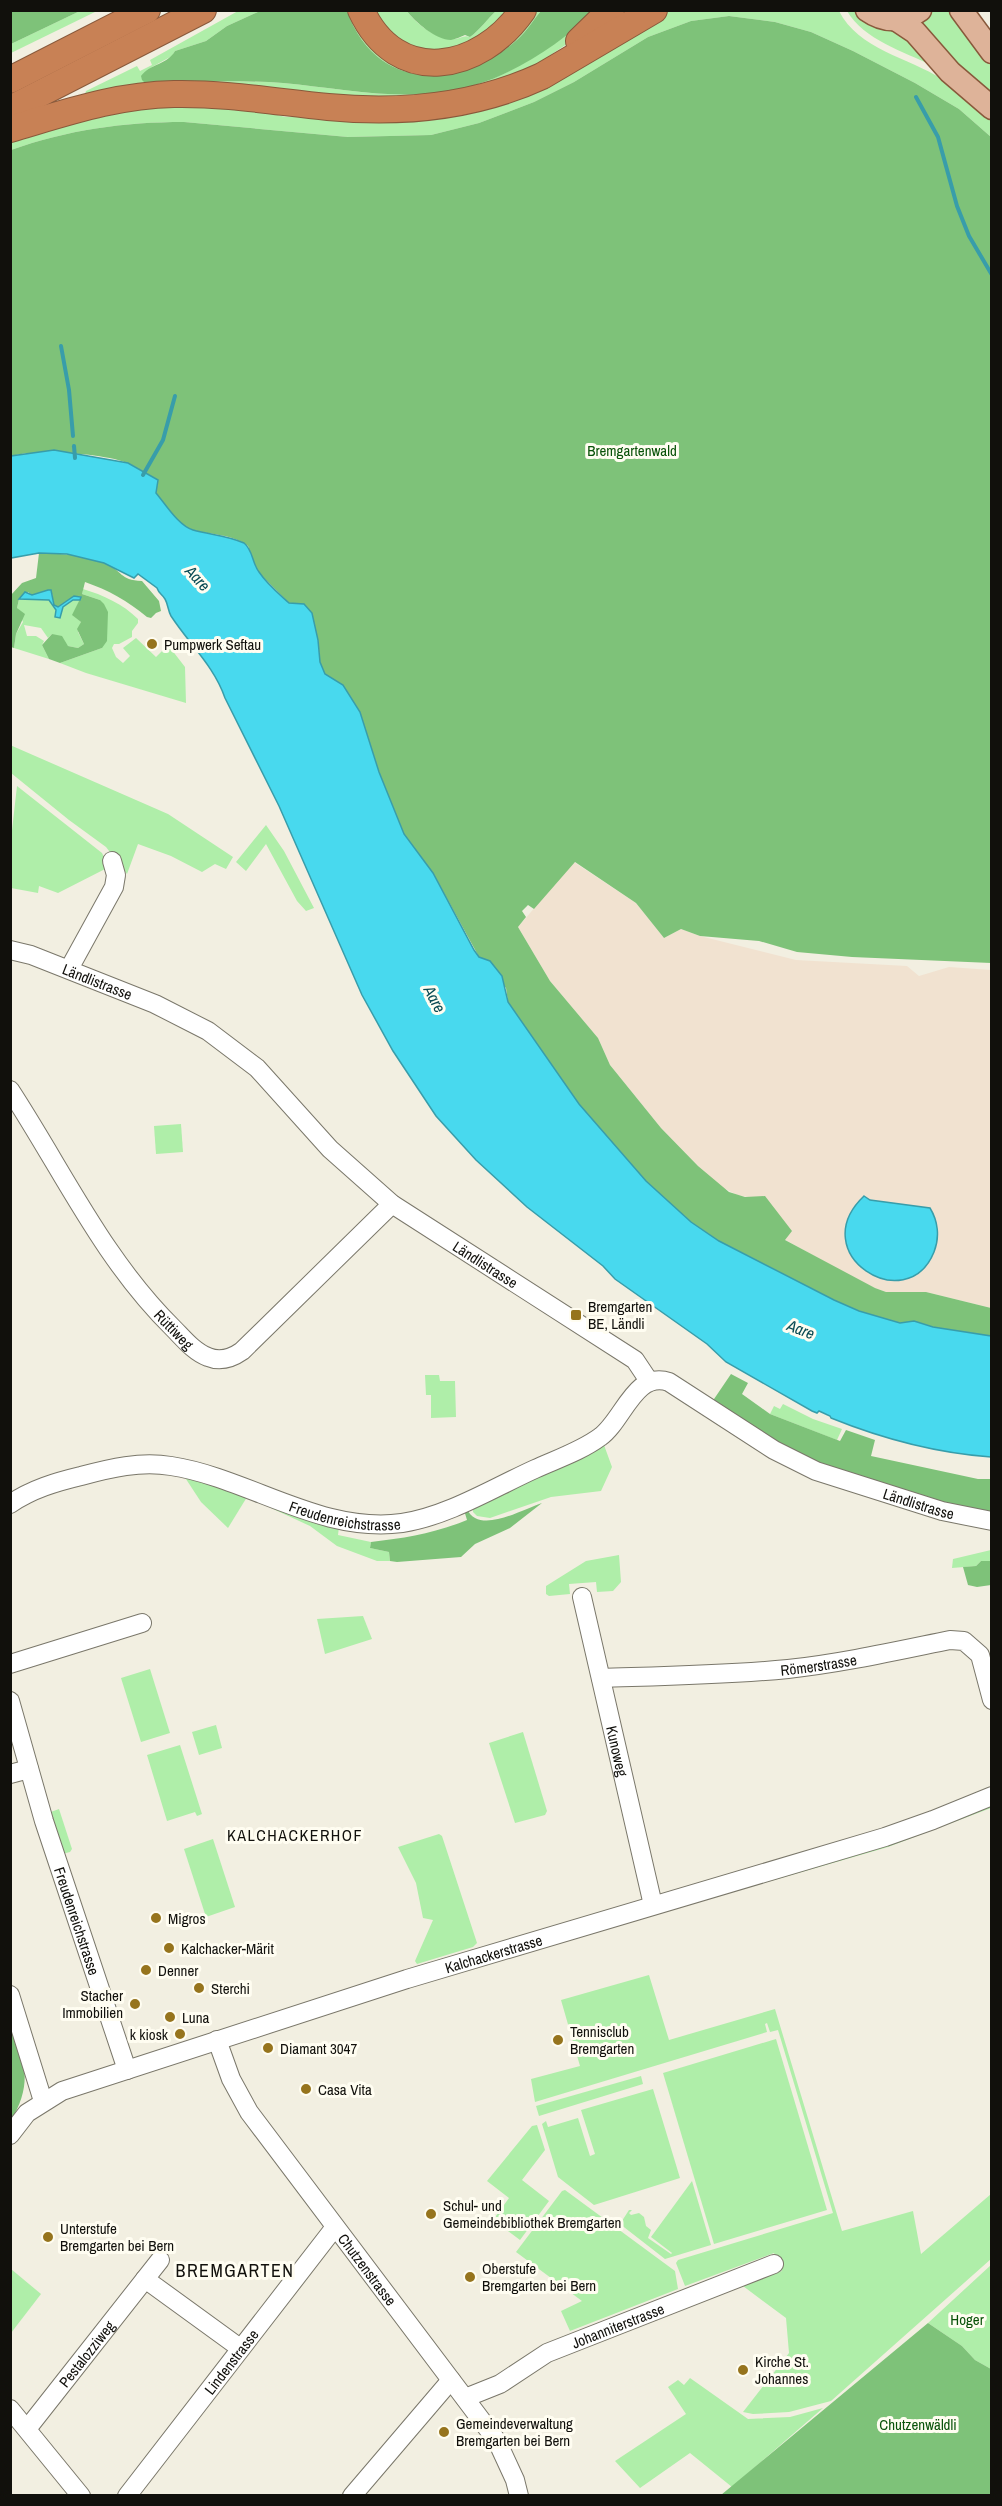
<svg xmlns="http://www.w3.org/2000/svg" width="1002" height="2506" font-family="'Archivo Narrow',sans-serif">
<rect width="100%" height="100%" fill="#f2efe1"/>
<!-- industrial -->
<path fill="#f1e2d0" d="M574 862 636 903 664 938 681 929 700 936 796 960 907 966 919 976 949 967 991 970V1308L926 1292H886L864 1284 784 1239 754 1198 737 1195 720 1186 698 1166 661 1128 610 1065 598 1038 550 981 518 927Z"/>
<!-- green -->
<g fill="#afeea9">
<path d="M673 10 839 11C858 49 909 58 942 79 959 90 975 103 992 115L991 137 959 109 915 83 853 51 811 32 775 22 729 16 691 21 648 37 574 82 534 102 479 123 431 135 348 137 184 122C124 122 67 130 11 150V135L127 105 265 108C274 114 285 120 296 115L412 120Z"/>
<path d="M80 11H97L11 53V44Z"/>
<path d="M238 11H260L227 26 206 41 175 51 172 56 152 67 146 84C191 81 239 80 283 83 337 88 393 100 447 92 499 84 547 51 586 17L573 40 537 64 521 73 448 97 85 94 86 91 137 66 140 71 152 65 150 60Z"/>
<path d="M347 11H356L426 68 528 11H541C533 20 527 31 518 39 460 91 376 92 347 11Z"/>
<path d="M372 11H407C416 24 435 38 452 39 459 40 463 34 470 37 480 30 487 19 496 11H510L477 42 431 53 395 39Z"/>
<path d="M847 11C884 10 909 41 933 66 903 51 864 40 847 11Z"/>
<path d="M929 11H955L991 61V102L916 20Z"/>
<path d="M83 589C103 595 123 604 138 619V623L132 631V637L119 644H114L112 648 116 657 123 663 130 656 123 648 136 638 156 657 168 645 185 667 186 703 86 673 60 663 102 648 100 600 82 594Z"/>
<path d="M28 598 49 600 60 617 63 607 73 600H80L73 615 81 622 78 632 84 644 78 648 68 646 52 634 48 638 41 628 24 625 27 636H36L44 641 42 645 49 659 14 648 16 634 23 622 17 608 19 599 25 600Z"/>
<path d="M10 745 168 814 233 857 226 869 215 864 202 872 171 856 138 844 127 874 106 847 69 820 11 773Z"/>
<path d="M17 786 102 853 109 867 58 893 39 886 38 893 11 888V839Z"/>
<path d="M266 825 284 851 314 908 306 911 297 901 266 844 246 871 236 862Z"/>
<path d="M181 1124 183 1152 156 1154 154 1126Z"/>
<path d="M425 1375H439L440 1381H455L456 1417 431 1418V1395H426Z"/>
<path d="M783 1404 813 1419 842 1429 837 1440 770 1414 774 1406 780 1409Z"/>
<path d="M604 1445 612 1467 601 1491 551 1497 490 1518 477 1516 473 1512V1505L597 1450Z"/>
<path d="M184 1476 247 1497 228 1528 201 1502Z"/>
<path d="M272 1506 339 1527 338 1535 371 1542 370 1548 389 1552 390 1561H377L337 1546 310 1526 271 1508Z"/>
<path d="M991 1550V1561H981L976 1566 952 1568 953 1559Z"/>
<path d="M619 1555 621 1582 613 1591 597 1592 596 1582 569 1584 570 1594 549 1596 546 1594V1586L586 1561Z"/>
<path d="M363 1616 372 1639 325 1654 317 1619Z"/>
<path d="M150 1669 170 1733 141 1742 121 1678Z"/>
<path d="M216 1725 222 1748 199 1755 192 1732Z"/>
<path d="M523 1732 547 1811 545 1815 515 1823 489 1743Z"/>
<path d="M180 1745 202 1814 197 1816 195 1812 167 1821 147 1755Z"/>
<path d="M989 1803 991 1808 888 1847 678 1908 677 1904Z"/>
<path d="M59 1809 72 1849 70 1852 62 1854 48 1813Z"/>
<path d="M439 1834 442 1836 477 1943 473 1947 417 1964 415 1961 433 1920 423 1918 416 1883 398 1847Z"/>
<path d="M213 1839 235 1907 206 1917 184 1849Z"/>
<path d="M649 1975 669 2040 775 2009 842 2231 913 2211 921 2254 991 2194V2259L831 2401 789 2412 753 2414 743 2412 789 2353 786 2318 743 2286 782 2271 774 2253 685 2286 676 2263 678 2260 833 2213 778 2030 770 2032 767 2023 765 2024 767 2032 535 2102 531 2079 580 2066 561 2000Z"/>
<path d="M776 2039 827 2210 714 2244 663 2073Z"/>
<path d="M641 2076 643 2084 539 2116 536 2106Z"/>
<path d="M653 2089 680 2178 594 2205 558 2177 542 2124 546 2121 548 2127 578 2118 590 2156 595 2154 581 2110Z"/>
<path d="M537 2125 545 2150 522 2180 549 2201 520 2240 493 2220 509 2198 487 2181 532 2126Z"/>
<path d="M692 2181 711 2245 665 2259 620 2224 629 2210H632L629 2213 631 2215 639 2213 644 2217 646 2226 651 2230 648 2238 671 2254 672 2253 651 2237Z"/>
<path d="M565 2190 675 2271 678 2289 570 2331 561 2311 582 2301 516 2252 562 2191Z"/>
<path d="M991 2265V2369L975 2360 962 2346 928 2323Z"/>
<path d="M11 2269 41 2294 11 2333Z"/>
<path d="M690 2378 748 2419 790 2417 823 2408 732 2487 690 2453 640 2488 615 2461 686 2414 668 2387 678 2380 684 2385Z"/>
</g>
<!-- forest -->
<g fill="#7ec279">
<path d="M11 10H80V11L11 44Z"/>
<path d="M260 11H347C376 92 460 91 518 39 527 31 533 20 541 11H593C558 48 499 84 447 92 394 100 337 88 283 83 238 80 191 81 146 84L142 80 141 76C150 64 168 64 175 51L206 41 227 26Z"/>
<path d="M407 11H496C487 19 480 30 470 37L465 35C460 37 456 39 451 40 436 40 415 22 407 11Z"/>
<path d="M729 16 775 22 811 32 853 51 915 83 959 109 991 137V963L852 957 797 952 759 941 700 936 681 929 664 938 636 903 575 862 534 909 528 905 522 911 526 917 518 927 550 981 598 1038 610 1065 661 1128 698 1166 729 1192 745 1197 765 1196 792 1231 785 1240 875 1288 886 1292H926L991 1308V1336L933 1327 914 1321 900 1323 859 1311 834 1300 719 1241 691 1222 646 1181 579 1104 508 1002 506 988 479 957 433 873 404 834 379 772 360 712 343 685 325 675 320 662 318 640 289 603 257 571 248 546C233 534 211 535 193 530 179 526 165 505 156 493L158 480C149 475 140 469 130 464 105 453 37 449 11 456V150C67 130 124 122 184 122L348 137 431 135 479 123 534 102 574 82 648 37 691 21Z"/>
<path d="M39 553C61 554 85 554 105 563 123 571 119 580 142 581L159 601 161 611 156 613 151 618 147 617C128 601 108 590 85 582L82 594 100 600 104 604 108 612 107 641 102 648 60 663 49 659 42 645 52 634 62 636 68 646 78 648 84 644 77 629 81 622 72 615 81 597 74 596 58 607 54 605 52 594 32 595 28 592 19 599 17 608 25 614 16 634 14 648 11 647V595L22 583 36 578Z"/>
<path d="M731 1374 748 1383 742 1394 770 1414 840 1441 846 1430 875 1440 871 1456 978 1479H991V1515L937 1503 801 1458 712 1402Z"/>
<path d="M542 1503 510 1528 475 1544 461 1557 397 1562 390 1561 389 1552 370 1548 371 1542C406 1538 435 1533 467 1520L464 1510 467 1509C479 1535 521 1510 542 1503Z"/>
<path d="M981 1561H991V1585L977 1587 968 1585 963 1567 976 1566Z"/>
<path d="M10 2014C22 2057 36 2080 10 2122Z"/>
<path d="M928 2323 962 2346 975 2360 991 2369V2495H721Z"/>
</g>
<!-- water -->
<g fill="#48d9ee" stroke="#389daa" stroke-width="1.5">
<path d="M54 450 128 463 158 480 156 493C166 505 179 526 193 530 211 535 226 535 244 543 253 550 252 563 259 572 267 584 278 593 289 603L304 604 312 613 318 640 320 662 325 674 343 685 360 712 379 772 404 834 433 873 474 950 479 957 490 961 502 976 508 1002 579 1104 646 1181 691 1222 719 1241 834 1300 859 1311 900 1323 914 1321 933 1327 991 1336V1457C936 1453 883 1439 831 1418L830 1416 819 1411 817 1413 812 1411 726 1362 707 1344 615 1279 603 1266 527 1207 476 1160 436 1116 393 1051 362 995 279 806 225 698C214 666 190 645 171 616 168 611 168 604 165 599 162 594 159 594 157 588L138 574 134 578 104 563 67 554 39 553 11 558V456Z"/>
<path d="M48 590H51L54 605 58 607 74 596 81 597 80 600H73L63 607 60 618 55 617 56 610 49 600 19 599 25 592 32 595Z"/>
<path d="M864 1196 870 1200 930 1208C938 1221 940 1237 934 1252 907 1319 803 1254 864 1196Z"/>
</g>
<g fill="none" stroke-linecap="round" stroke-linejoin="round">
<!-- stream -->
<g stroke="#389daa" stroke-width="4">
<path d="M916 97 938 137 957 206 969 236 992 275"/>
<path d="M61 346 69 390 73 436"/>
<path d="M74 446 75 458"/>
<path d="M143 475 163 440 175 396"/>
</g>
<defs>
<g id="minor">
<path id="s1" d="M10 950 31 955 155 1004 208 1031 257 1068 330 1149 392 1204 635 1360 649 1381"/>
<path d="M69 969 114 887 116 875 112 861"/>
<path id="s2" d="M10 1090C63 1171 103 1259 173 1328 183 1338 194 1352 208 1357 220 1362 232 1358 242 1351L392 1204"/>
<path id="s3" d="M10 1504C32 1489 56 1482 81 1476 111 1468 140 1461 171 1466 249 1478 320 1534 402 1523 448 1516 493 1488 535 1469 557 1459 581 1451 600 1437 623 1421 635 1370 669 1382L774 1450 816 1471 942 1511 992 1521"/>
<path id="s4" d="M582 1597 653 1905"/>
<path d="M10 1664 142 1623"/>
<path id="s5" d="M601 1678C664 1676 726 1675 788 1669 843 1663 896 1651 950 1640L964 1641 980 1655 992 1700"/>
<path id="s6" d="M10 1701 44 1821 127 2070"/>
<path d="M10 1774 29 1769"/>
<path d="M10 1995 43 2101"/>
<path id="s7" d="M217 2040 231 2079 249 2112 497 2441 515 2480 519 2496"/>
<path id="s8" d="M10 2135 27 2113 62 2091 407 1979 885 1837 933 1820 992 1796"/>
<path d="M145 2279 240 2348"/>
<path id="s9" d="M465 2398 500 2384 547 2353 774 2264"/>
<path d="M10 2409 81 2496"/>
<path id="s10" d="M27 2429 160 2260"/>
<path id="s11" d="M127 2496 335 2227"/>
<path d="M352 2496 451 2380"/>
</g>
<g id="major">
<path d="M867 10C884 22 903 23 920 10"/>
<path d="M961 10 992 52"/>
<path d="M897 20 915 32 950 72 992 108"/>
</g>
<g id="highway">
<path d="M361 10C397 88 480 72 523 10"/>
<path d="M579 41 611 10"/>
<path d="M10 80 147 10"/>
<path d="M10 109 203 10"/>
<path d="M10 129C65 113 116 95 174 94 226 93 277 102 328 107 401 114 475 107 542 76L654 10"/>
</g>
</defs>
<!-- minor casing -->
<use href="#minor" stroke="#7a776a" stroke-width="20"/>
<!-- major casing -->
<use href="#major" stroke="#88593b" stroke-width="25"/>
<!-- highway casing -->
<use href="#highway" stroke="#88593b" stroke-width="28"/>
<!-- minor -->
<use href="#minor" stroke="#fff" stroke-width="18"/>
<!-- major -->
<use href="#major" stroke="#deb399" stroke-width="22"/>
<!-- highway -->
<use href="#highway" stroke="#c88155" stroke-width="26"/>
</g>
<!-- markers -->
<g fill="#96741d" stroke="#fffdf1" stroke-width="2">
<circle cx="152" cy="644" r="6"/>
<rect x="570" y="1309" width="12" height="12" rx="3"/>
<circle cx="156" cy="1918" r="6"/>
<circle cx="169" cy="1948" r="6"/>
<circle cx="146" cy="1970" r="6"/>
<circle cx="199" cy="1988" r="6"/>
<circle cx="135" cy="2004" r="6"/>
<circle cx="170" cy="2017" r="6"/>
<circle cx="180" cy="2034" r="6"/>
<circle cx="558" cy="2040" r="6"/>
<circle cx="268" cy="2048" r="6"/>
<circle cx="306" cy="2089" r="6"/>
<circle cx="431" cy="2214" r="6"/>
<circle cx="48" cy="2237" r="6"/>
<circle cx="470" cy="2277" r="6"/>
<circle cx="743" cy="2370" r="6"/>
<circle cx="444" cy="2432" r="6"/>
</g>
<g text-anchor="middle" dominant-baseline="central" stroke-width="6" stroke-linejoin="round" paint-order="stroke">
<!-- park labels -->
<g font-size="15" fill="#095209" stroke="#fffdf1">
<text x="632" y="450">Bremgartenwald</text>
<text x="967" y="2319">Hoger</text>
<text x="918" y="2424">Chutzenwäldli</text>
</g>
<!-- poi labels -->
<g font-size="15" fill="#11100c" stroke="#fffdf1" text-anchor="start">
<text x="164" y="644">Pumpwerk Seftau</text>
<text x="588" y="1306">Bremgarten<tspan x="588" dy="17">BE, Ländli</tspan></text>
<text x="168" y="1918">Migros</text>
<text x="181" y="1948">Kalchacker-Märit</text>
<text x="158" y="1970">Denner</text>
<text x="211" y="1988">Sterchi</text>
<text x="123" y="1995" text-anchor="end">Stacher<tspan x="123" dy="17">Immobilien</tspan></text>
<text x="182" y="2017">Luna</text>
<text x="570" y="2031">Tennisclub<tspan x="570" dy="17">Bremgarten</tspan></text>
<text x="168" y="2034" text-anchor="end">k kiosk</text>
<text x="280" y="2048">Diamant 3047</text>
<text x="318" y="2089">Casa Vita</text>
<text x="443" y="2205">Schul- und<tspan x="443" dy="17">Gemeindebibliothek Bremgarten</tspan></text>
<text x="60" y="2228">Unterstufe<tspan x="60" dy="17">Bremgarten bei Bern</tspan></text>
<text x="482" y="2268">Oberstufe<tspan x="482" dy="17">Bremgarten bei Bern</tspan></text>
<text x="755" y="2361">Kirche St.<tspan x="755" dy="17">Johannes</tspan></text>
<text x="456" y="2423">Gemeindeverwaltung<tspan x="456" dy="17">Bremgarten bei Bern</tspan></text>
</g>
<!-- street labels -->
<g font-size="15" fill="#11100c" stroke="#fffdf1">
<text stroke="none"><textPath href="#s1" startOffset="93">Ländlistrasse</textPath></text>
<text stroke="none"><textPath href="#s1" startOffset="579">Ländlistrasse</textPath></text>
<text stroke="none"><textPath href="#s2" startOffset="291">Rüttiweg</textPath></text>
<text stroke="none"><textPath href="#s3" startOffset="999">Ländlistrasse</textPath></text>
<text stroke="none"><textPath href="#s3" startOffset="350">Freudenreichstrasse</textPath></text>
<text stroke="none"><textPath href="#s5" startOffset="218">Römerstrasse</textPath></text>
<text stroke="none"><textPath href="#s4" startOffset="158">Kunoweg</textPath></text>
<text stroke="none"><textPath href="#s6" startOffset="230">Freudenreichstrasse</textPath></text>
<text stroke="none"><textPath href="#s8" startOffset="522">Kalchackerstrasse</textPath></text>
<text stroke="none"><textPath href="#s7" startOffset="276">Chutzenstrasse</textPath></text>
<text stroke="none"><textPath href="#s9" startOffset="170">Johanniterstrasse</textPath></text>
<text stroke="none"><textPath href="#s10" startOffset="96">Pestalozziweg</textPath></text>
<text stroke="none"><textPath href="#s11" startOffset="170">Lindenstrasse</textPath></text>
</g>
<!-- water labels -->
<g font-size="16" font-style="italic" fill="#094a53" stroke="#fffdf1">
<text transform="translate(198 578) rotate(47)">Aare</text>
<text transform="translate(435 999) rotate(62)">Aare</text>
<text transform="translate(801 1329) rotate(21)">Aare</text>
</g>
<!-- neighbourhood labels -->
<g font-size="16" letter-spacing="1.5" fill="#11100c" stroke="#fffdf1">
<text x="295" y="1835">KALCHACKERHOF</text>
</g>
<!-- quarter labels -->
<g font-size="18" letter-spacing="1.5" fill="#11100c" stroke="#fffdf1">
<text x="235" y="2270">BREMGARTEN</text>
</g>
</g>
<!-- border -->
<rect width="1002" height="2506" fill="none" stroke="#11100c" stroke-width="24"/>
</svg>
